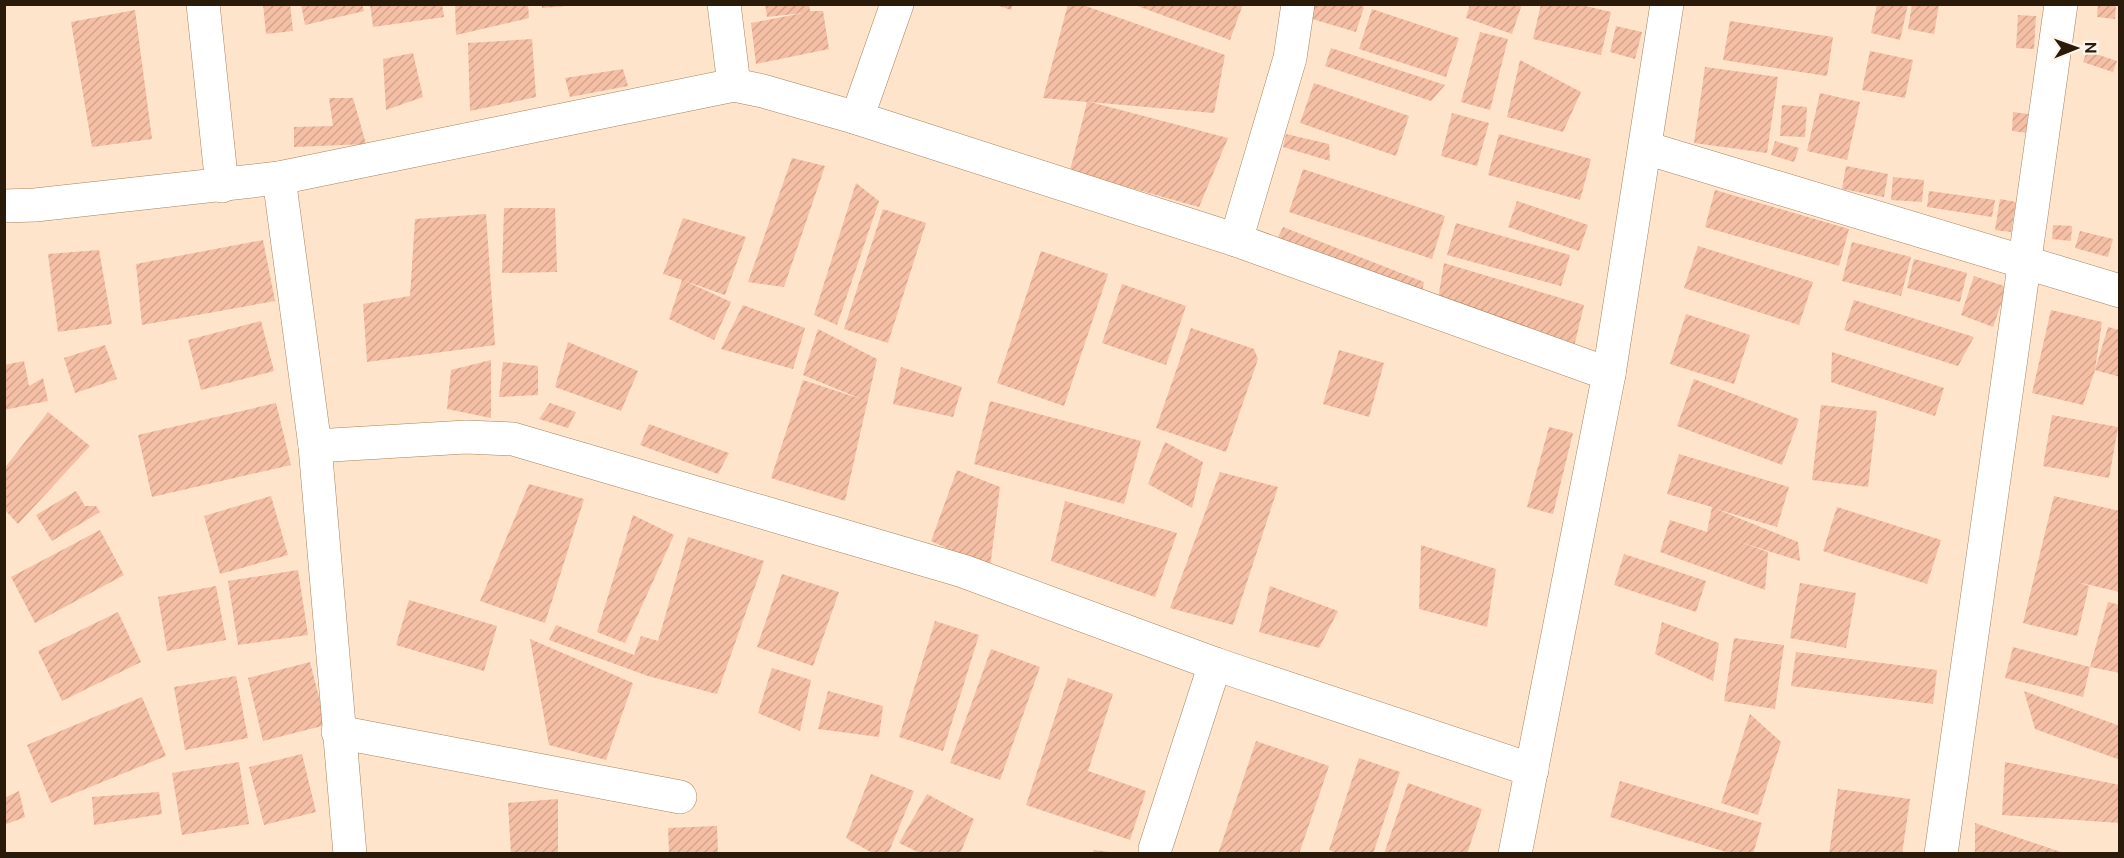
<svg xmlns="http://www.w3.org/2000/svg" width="2124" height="858" font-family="'DM Sans',sans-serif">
<defs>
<pattern id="building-hatch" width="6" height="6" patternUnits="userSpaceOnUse" patternTransform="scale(1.5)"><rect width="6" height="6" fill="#f5bfa5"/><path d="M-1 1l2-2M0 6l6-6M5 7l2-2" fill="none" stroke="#d2a48d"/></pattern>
</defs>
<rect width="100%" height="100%" fill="#fde4cb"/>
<!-- building -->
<g fill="url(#building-hatch)">
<path d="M263 4H290L293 31 266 34Z"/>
<path d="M301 4H362L364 11 305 25Z"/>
<path d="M370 4H442L444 17 373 27Z"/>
<path d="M455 4H528L529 18 456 35Z"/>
<path d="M542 4H565L566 6 542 8Z"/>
<path d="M765 4H809L810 11H823L829 49 756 64 751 23 803 13 767 17Z"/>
<path d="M994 4H1013L1011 10Z"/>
<path d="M1068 4H1080L1225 55 1214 113 1090 102 1228 138 1199 207 1070 171 1087 102 1043 98Z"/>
<path d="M1132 4H1243L1230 40Z"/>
<path d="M1306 4H1355L1364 7 1356 32 1302 16Z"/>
<path d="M1470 4H1522L1512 34 1466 18Z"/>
<path d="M1541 4H1577L1611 12 1601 55 1533 39Z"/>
<path d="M1877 4H1908L1900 40 1871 33Z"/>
<path d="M1912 4H1939L1934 34 1908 29Z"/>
<path d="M2098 4H2116L2115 19 2097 17Z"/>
<path d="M1372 9 1459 38 1446 77 1359 49Z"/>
<path d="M135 10 152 139 92 147 71 22Z"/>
<path d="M2018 15 2036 16 2034 49 2016 48Z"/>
<path d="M1730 21 1833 37 1827 76 1723 60Z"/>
<path d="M1616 26 1642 32 1635 59 1610 52Z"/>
<path d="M1480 32 1508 39 1490 110 1461 102Z"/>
<path d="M532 39 536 97 470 111 468 43Z"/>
<path d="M1331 48 1445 85 1431 101 1325 66Z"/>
<path d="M1870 51 1913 60 1905 98 1862 90Z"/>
<path d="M2087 51 2117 61 2113 72 2083 62Z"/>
<path d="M413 53 423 97 386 110 383 59Z"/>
<path d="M1520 60 1581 92 1563 132 1507 117Z"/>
<path d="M1705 67 1778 77 1767 153 1694 143Z"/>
<path d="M623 69 628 86 570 97 565 78Z"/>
<path d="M1314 83 1409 116 1396 156 1300 123Z"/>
<path d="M1820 93 1860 102 1847 160 1807 151Z"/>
<path d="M329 98H353L366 144 294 147V127L333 126Z"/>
<path d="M1782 105 1807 107 1805 137 1780 136Z"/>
<path d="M2013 112 2028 114 2027 133 2012 131Z"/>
<path d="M1452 113 1489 123 1477 166 1441 156Z"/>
<path d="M1286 134 1329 144 1330 161 1283 147Z"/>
<path d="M1499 134 1591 159 1580 200 1488 175Z"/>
<path d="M1775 141 1799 148 1794 162 1771 155Z"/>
<path d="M792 158 825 166 784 287 748 282Z"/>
<path d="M1846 166 1888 174 1884 197 1842 189Z"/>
<path d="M1303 169 1445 216 1432 259 1289 212Z"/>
<path d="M1893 177 1924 180 1922 202 1891 200Z"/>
<path d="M856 183 879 201 837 325 814 315Z"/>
<path d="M1715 190 1849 229 1839 266 1705 227Z"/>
<path d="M1929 191 1995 200 1992 217 1927 207Z"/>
<path d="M2000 199 2016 202 2011 232 1995 230Z"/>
<path d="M1517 201 1588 225 1579 251 1508 227Z"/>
<path d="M504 208H555L557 272 502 273Z"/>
<path d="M883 209 926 223 888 343 844 329Z"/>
<path d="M486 214 495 345 367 362 363 304 410 296 415 219Z"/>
<path d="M683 218 746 237 725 295 685 281 731 302 714 340 669 319 682 280 663 274Z"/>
<path d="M1456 223 1570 255 1561 286 1447 255Z"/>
<path d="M2053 225 2072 226 2071 241 2052 239Z"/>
<path d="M1283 227 1424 282 1419 306 1271 252Z"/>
<path d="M2080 231 2113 239 2108 257 2075 248Z"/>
<path d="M263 240 275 301 142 325 136 264Z"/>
<path d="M1852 242 1911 257 1901 296 1842 281Z"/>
<path d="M1698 246 1813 282 1799 325 1684 288Z"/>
<path d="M99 250 112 324 58 332 48 254Z"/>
<path d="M1041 251 1108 274 1064 406 997 383Z"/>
<path d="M1914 259 1967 273 1960 302 1907 288Z"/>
<path d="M1444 263 1584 305 1574 347 1438 299Z"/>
<path d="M1974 276 2007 287 1993 327 1961 315Z"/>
<path d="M1122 284 1186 306 1166 365 1102 343Z"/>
<path d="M1854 300 1974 337 1958 366 1844 330Z"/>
<path d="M743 305 805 328 793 369 721 349Z"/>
<path d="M2051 310 2102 322 2095 370 2083 405 2032 393Z"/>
<path d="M1686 314 1750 335 1734 384 1670 364Z"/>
<path d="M261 321 274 371 201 390 188 340Z"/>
<path d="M2108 327 2120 330V377L2095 370Z"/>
<path d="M1191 328 1254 349 1258 359 1226 452 1156 428Z"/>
<path d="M818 329 877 359 845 501 771 478 803 380 861 399 803 375Z"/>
<path d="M568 342 638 371 621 411 555 387Z"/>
<path d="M105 345 117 379 75 393 64 358Z"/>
<path d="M1339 350 1384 363 1369 417 1323 404Z"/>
<path d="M1832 352 1944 388 1935 416 1831 382Z"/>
<path d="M491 360V418L447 409 451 370Z"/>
<path d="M24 361 29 386 43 378 48 401 4 410V365Z"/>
<path d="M503 362 538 366V395L499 397Z"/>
<path d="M901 367 962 387 953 417 893 404Z"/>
<path d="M1694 379 1799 419 1782 465 1677 426Z"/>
<path d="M990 401 1141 441 1124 504 974 464Z"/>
<path d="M276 403 291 465 152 497 138 435Z"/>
<path d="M550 403 576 412 568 428 539 419Z"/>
<path d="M1821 405 1877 411 1868 487 1812 480Z"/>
<path d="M48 412 90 446 18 524 4 509V469Z"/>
<path d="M2052 415 2118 427 2109 478 2043 466Z"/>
<path d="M649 424 729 453 718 474 640 445Z"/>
<path d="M1549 427 1573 433 1553 514 1527 507Z"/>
<path d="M1165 442 1203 462 1192 508 1148 484Z"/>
<path d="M1679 454 1789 487 1777 527 1716 509 1798 542 1800 561 1737 541 1768 552 1765 590 1660 552 1670 520 1707 532 1712 507 1667 494Z"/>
<path d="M957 470 1000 487 990 568 931 541Z"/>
<path d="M1220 472 1278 487 1233 625 1170 608Z"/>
<path d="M529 484 584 499 545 623 480 601Z"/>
<path d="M76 491 85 506H96L100 512 52 541 36 515Z"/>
<path d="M271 496 288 555 220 574 204 516Z"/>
<path d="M2054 496 2120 511V592L2077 582 2089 586 2077 636 2023 623Z"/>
<path d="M1065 501 1177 533 1155 597 1051 561Z"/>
<path d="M1837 507 1941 540 1927 584 1823 551Z"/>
<path d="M633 515 674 535 625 643 597 632Z"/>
<path d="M100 530 124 575 35 623 11 577Z"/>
<path d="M688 537 764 561 717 694 648 676 549 640 556 625 634 655 641 636 658 641Z"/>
<path d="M1421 545 1496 569 1487 627 1419 609Z"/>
<path d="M1624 554 1706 581 1696 612 1614 585Z"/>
<path d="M298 570 308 635 238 645 228 581Z"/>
<path d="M782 574 839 592 813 666 757 647Z"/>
<path d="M1800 583 1856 593 1846 648 1790 638Z"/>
<path d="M216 586 226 640 167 651 158 597Z"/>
<path d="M1270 586 1338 611 1319 648 1259 632Z"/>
<path d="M409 600 497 626 484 671 396 645Z"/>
<path d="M2108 602 2120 605V673L2090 667Z"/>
<path d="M118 612 141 662 62 701 38 651Z"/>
<path d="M935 621 979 635 943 751 899 737Z"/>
<path d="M1662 622 1719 643 1713 681 1655 654Z"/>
<path d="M1734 638 1784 645 1775 709 1724 701Z"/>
<path d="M530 639 633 683 606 760 549 745Z"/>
<path d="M2013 647 2090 667 2083 697 2005 678Z"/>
<path d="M991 649 1040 667 1000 780 950 763Z"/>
<path d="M1796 652 1937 670 1933 704 1791 686Z"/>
<path d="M310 662 326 725 263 741 248 678Z"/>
<path d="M772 668 811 680 800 731 758 713Z"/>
<path d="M236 676 248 738 185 750 174 687Z"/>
<path d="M1068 678 1113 694 1088 771 1146 791 1130 840 1026 805Z"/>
<path d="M828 691 883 706 879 737 818 729Z"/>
<path d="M2024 691 2120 726V760L2035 729Z"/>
<path d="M142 697 166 756 51 803 27 745Z"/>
<path d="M1750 714 1781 742 1758 815 1721 803Z"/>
<path d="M1256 741 1329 766 1299 854H1218Z"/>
<path d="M302 754 316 812 264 825 249 767Z"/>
<path d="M1359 758 1400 772 1373 854H1340L1329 850Z"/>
<path d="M239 762 249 824 182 835 172 773Z"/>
<path d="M2005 762 2120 785V823L2002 815Z"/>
<path d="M871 774 914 791 888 854H874L846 838Z"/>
<path d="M1620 781 1762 823 1753 854H1733L1610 817Z"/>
<path d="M1408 783 1482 809 1467 854H1384Z"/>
<path d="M1838 789 1910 799 1902 854H1829Z"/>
<path d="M19 791 25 817 4 825V798Z"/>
<path d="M159 792 162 814 94 825 92 797Z"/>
<path d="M927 794 974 819 960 854H922L899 843Z"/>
<path d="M558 799V854H511L508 803Z"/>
<path d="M1975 823 2064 853V854H1975Z"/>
<path d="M717 826 718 854H669L668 828Z"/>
<path d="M1094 850 1109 852V854H1093Z"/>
</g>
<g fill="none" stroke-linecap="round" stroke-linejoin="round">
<defs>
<g id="minor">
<path d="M203 4 222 186"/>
<path d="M724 4 734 85"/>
<path d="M857 118 897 4"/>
<path d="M1646 148 2120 291"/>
<path d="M279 178 315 446 350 854"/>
<path d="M4 206 35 205 279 178 734 85 763 91 857 118 1236 240 1609 374"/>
<path d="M1236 240 1290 58 1298 4"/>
<path d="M315 446 466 437 513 439 963 571 1215 664 1532 770"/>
<path d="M338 732 680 797"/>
<path d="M1155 849 1215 664"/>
<path d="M1515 854 1609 374 1667 4"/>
<path d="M1941 854 2061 4"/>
</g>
</defs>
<!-- minor casing -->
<use href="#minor" stroke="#a9835c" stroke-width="34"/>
<!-- minor -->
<use href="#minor" stroke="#fff" stroke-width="33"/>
</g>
<!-- border -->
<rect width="2124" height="858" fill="none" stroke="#291a09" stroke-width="12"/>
<!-- north arrow -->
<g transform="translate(2076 48) rotate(89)" stroke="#fdf5ec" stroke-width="4.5" paint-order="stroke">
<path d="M0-4.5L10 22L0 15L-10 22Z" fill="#291a09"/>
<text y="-9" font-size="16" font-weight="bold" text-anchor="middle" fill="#291a09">N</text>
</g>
</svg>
